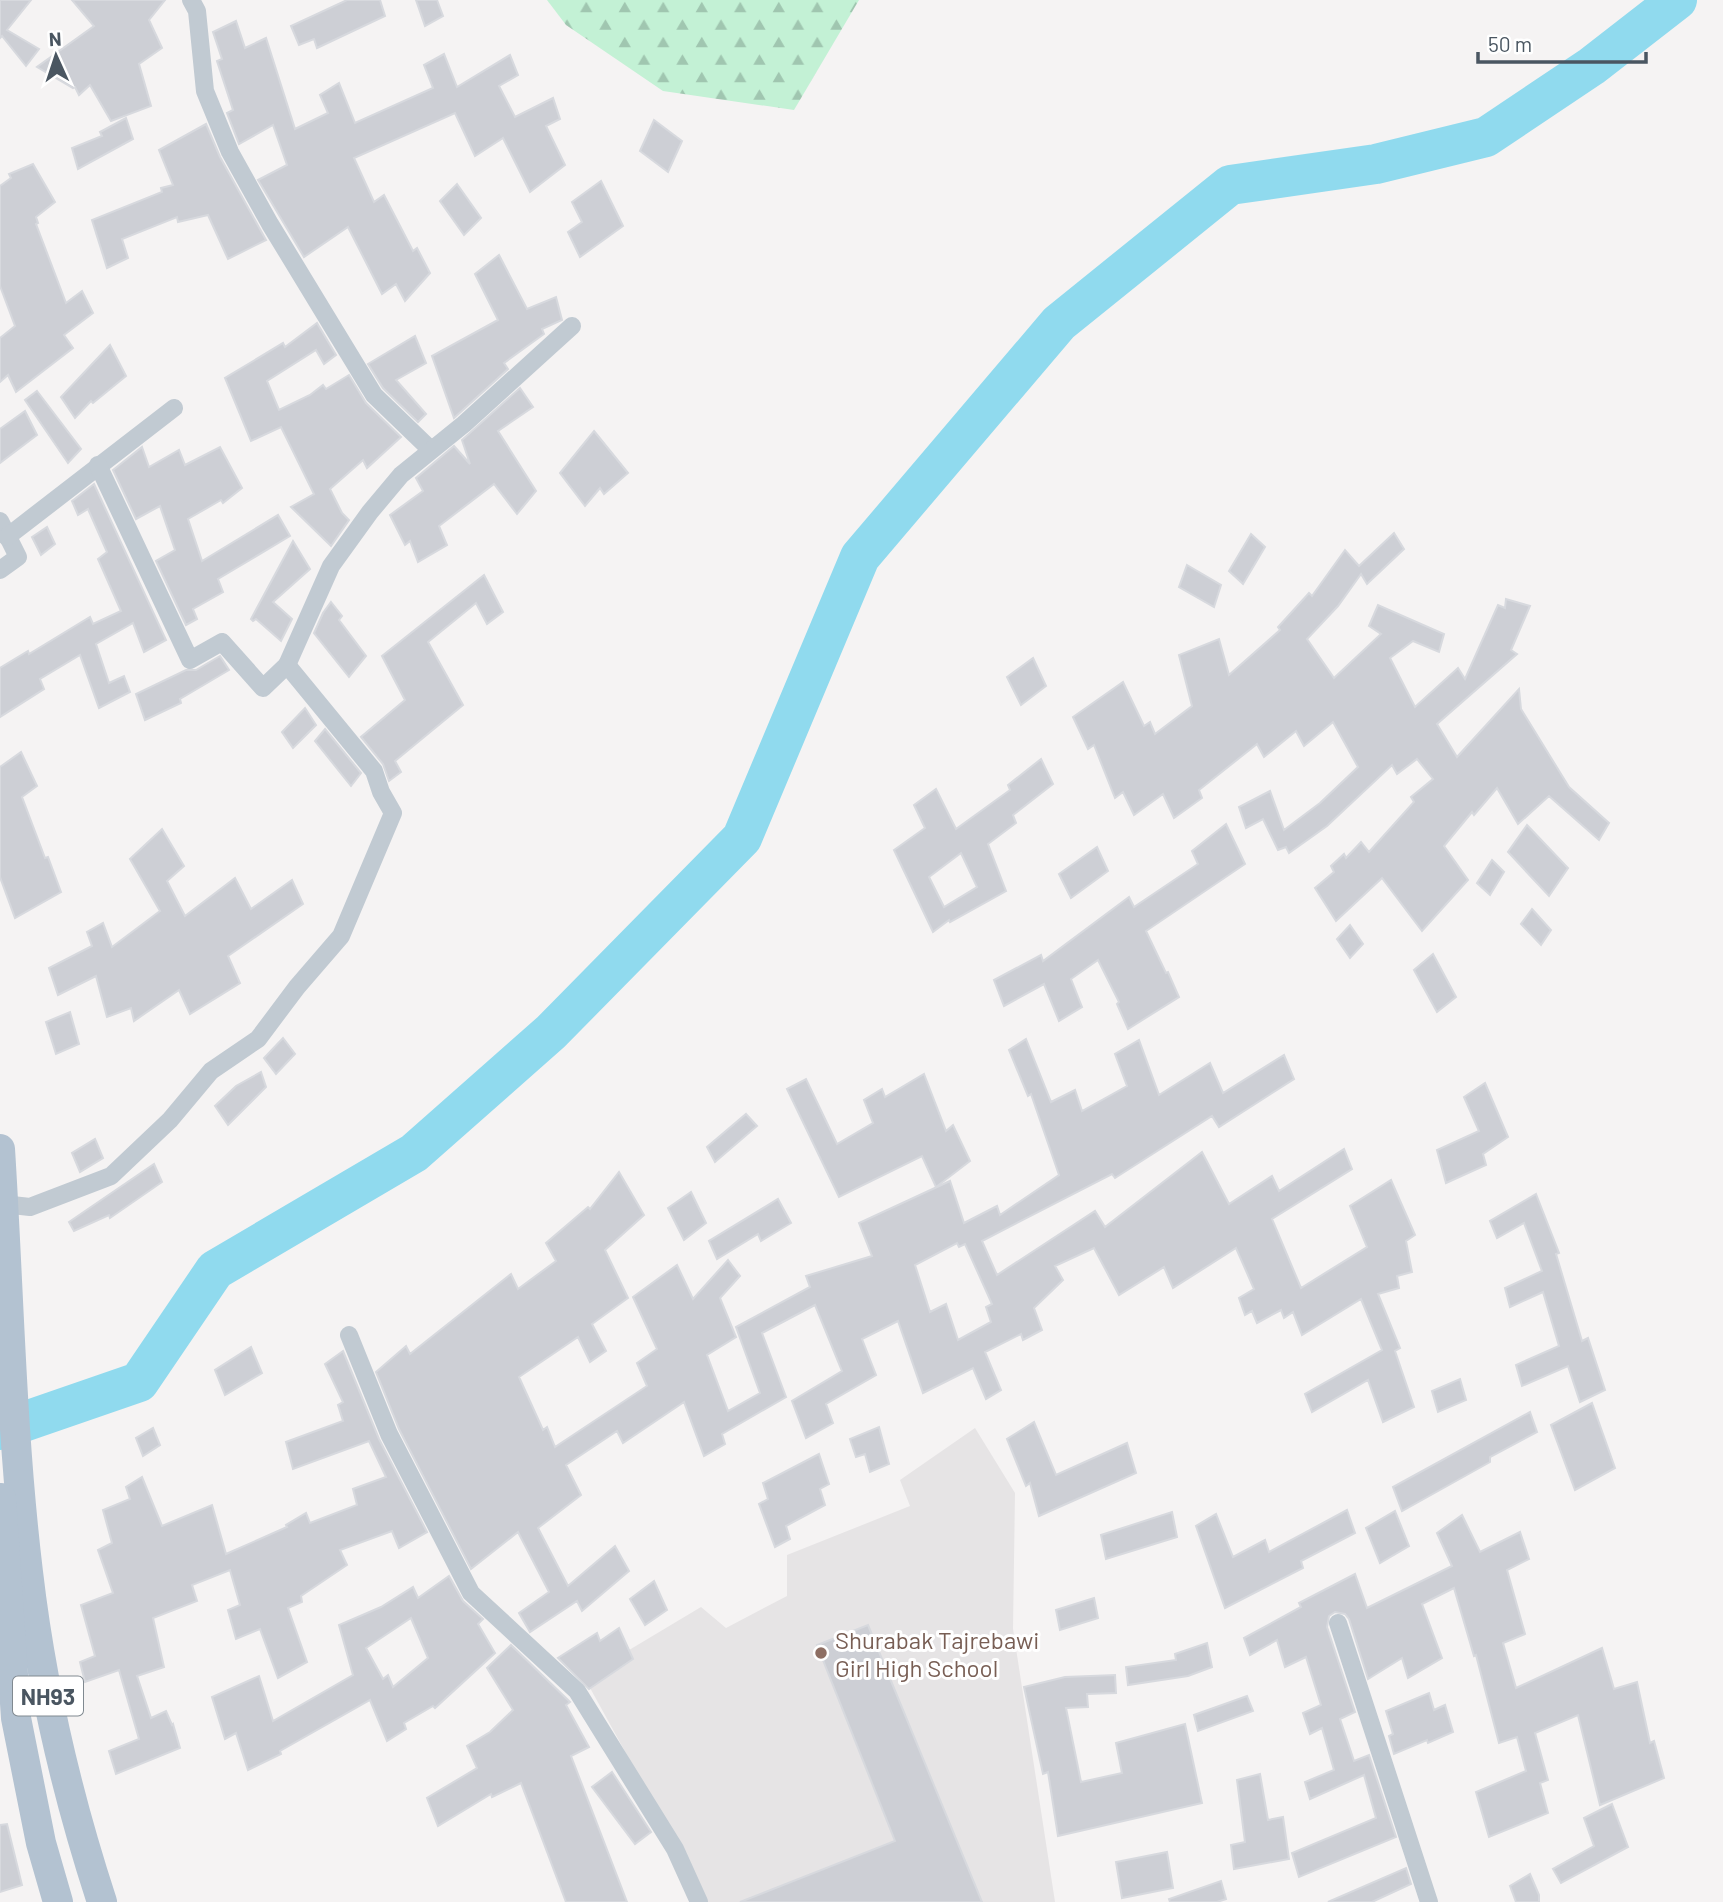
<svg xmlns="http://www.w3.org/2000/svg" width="1723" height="1902" font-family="Barlow,sans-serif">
<defs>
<pattern id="forest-firs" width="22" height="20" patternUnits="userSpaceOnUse" patternTransform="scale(1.75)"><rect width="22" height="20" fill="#c3f1d5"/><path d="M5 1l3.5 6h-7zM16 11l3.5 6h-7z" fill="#a0c6b0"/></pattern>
</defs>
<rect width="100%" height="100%" fill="#f5f3f3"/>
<!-- education -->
<path fill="#e6e4e5" d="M975 1428 1015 1493 1013 1629 1055 1902H708L584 1677 701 1607 726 1628 787 1596V1555L910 1506 900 1480Z"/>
<!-- forest -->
<path fill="url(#forest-firs)" d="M547 0H859L794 110 663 91 566 25Z"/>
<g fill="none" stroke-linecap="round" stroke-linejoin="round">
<!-- river -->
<path stroke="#90daee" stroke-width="40" d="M0 1430 139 1382 215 1270 414 1153 551 1032 742 838 860 557 1059 323 1230 185 1376 164 1486 137 1592 66 1677 0"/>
</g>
<!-- building -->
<g fill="#cdcfd5" stroke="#d7d9de" stroke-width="2" fill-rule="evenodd">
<path d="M0 0H31L7 30 39 49 26 66 2 36 0 38Z"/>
<path d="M72 0H165L149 20 162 48 139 64 151 106 111 121 90 85 79 95 75 87 73 88 37 67 94 26Z"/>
<path d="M347 0H380L385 16 317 48 314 39 299 45 291 26Z"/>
<path d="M416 0H437L443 16 425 26Z"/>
<path d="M236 21 245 48 266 38 295 129 328 113 320 95 339 83 355 123 433 88 424 65 444 54 457 87 510 55 518 75 499 86 515 117 553 98 560 119 546 126 565 165 530 192 503 138 475 156 455 113 354 158 374 202 384 195 413 251 417 248 430 273 405 301 396 284 382 294 348 227 304 257 258 180 287 165 273 125 239 144 227 113 233 110 217 61 222 59 213 32Z"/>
<path d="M126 118 133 139 78 169 72 148 102 136 100 132Z"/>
<path d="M654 120 682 141 668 172 640 151Z"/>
<path d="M206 124 220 157 266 240 228 259 208 215 178 222 177 217 122 239 128 258 107 268 92 220 162 192 161 188 173 185 159 150Z"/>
<path d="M33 164 55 202 36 217 38 223 36 224 66 303 82 291 93 313 64 335 73 348 16 392 8 375 0 382V338L15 326 0 286V186L11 178 9 174Z"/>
<path d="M601 181 623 226 580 257 568 232 582 222 572 202Z"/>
<path d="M457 184 481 218 464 235 440 201Z"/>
<path d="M499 255 527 309 556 297 562 320 542 329 544 334 504 363 508 369 454 418 432 356 498 320 475 274Z"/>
<path d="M317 323 336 355 324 364 316 350 267 381 279 410 310 395 323 385 326 389 349 375 366 403 401 437 367 468 363 460 330 489 342 513 349 520 331 546 291 507 314 494 281 427 251 441 225 378 283 343 285 347Z"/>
<path d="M415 336 426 363 396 380 426 414 418 422 383 388 368 364Z"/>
<path d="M110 345 126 376 93 403 91 401 75 418 61 397Z"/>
<path d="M520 388 533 407 498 431 536 491 517 514 494 484 439 526 447 545 418 562 410 541 405 545 390 515 423 491 416 478 454 446 470 464 462 440Z"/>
<path d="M37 391 81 449 68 463 25 400Z"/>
<path d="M25 411 37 435 0 463V429Z"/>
<path d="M594 431 628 473 604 494 600 488 585 506 560 473Z"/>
<path d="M142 447 149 467 179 450 185 465 220 447 242 488 223 503 221 500 188 519 202 561 278 515 290 536 218 579 223 592 193 609 197 619 186 625 156 561 175 550 160 506 136 519 113 470Z"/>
<path d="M94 484 166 640 144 652 133 623 96 644 109 683 124 676 130 692 99 708 80 655 40 679 44 689 0 717V668L28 651 29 654 90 617 93 624 121 611 98 559 107 552 88 509 78 515 72 501Z"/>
<path d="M47 527 55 544 41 555 32 537Z"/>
<path d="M1394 533 1404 549 1367 584 1361 574 1338 606 1307 639 1334 678 1381 634 1369 626 1378 605 1444 634 1439 652 1413 641 1390 658 1415 707 1458 668 1465 679 1498 605 1505 608 1506 599 1530 606 1511 650 1517 654 1437 724 1457 757 1519 689 1521 709 1569 787 1609 823 1599 840 1549 796 1518 824 1497 788 1474 815 1472 812 1444 846 1468 880 1422 931 1382 878 1336 921 1315 888 1334 872 1331 866 1344 854 1346 858 1361 842 1369 852 1414 802 1411 797 1433 779 1417 759 1397 774 1392 765 1327 826 1289 853 1286 847 1278 850 1263 819 1246 828 1239 807 1270 791 1284 830 1320 803 1358 767 1333 722 1304 746 1296 731 1264 757 1257 744 1199 790 1202 798 1174 818 1163 794 1134 815 1123 792 1115 798 1094 745 1088 749 1073 717 1123 682 1144 726 1150 722 1155 734 1192 706 1179 655 1219 639 1229 675 1280 630 1278 627 1309 593 1312 596 1345 550 1359 566Z"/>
<path d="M1251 534 1265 547 1243 584 1229 571Z"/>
<path d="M293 541 310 569 273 602 292 619 281 641 256 619 253 621 251 619Z"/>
<path d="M1187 565 1221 585 1214 607 1179 587Z"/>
<path d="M484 575 503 612 487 624 476 603 428 642 463 705 395 761 401 772 389 781 383 764 361 737 405 700 382 656Z"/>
<path d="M331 602 342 616 339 620 366 656 349 677 314 633 323 613Z"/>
<path d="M220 656 229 670 180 699 181 703 145 720 136 694 186 670H196Z"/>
<path d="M1033 658 1046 686 1021 705 1007 677Z"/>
<path d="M305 708 316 725 293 748 282 732Z"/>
<path d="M325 729 361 773 351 786 315 741Z"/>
<path d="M21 752 37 786 22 797 45 858 48 857 61 892 15 918 0 877V767Z"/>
<path d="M1041 759 1053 784 1013 815 1016 823 988 844 1006 891 950 922 949 920 933 932 894 850 925 828 914 805 936 789 956 829 1010 790 1008 785ZM961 853 977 887 944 907 929 877Z"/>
<path d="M1226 824 1245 864 1146 931 1166 973 1168 972 1179 997 1128 1029 1117 1004 1119 1002 1098 960 1071 979 1082 1007 1059 1021 1044 984 1004 1006 994 980 1041 955 1043 961 1129 897 1134 907 1198 864 1192 851Z"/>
<path d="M1527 825 1568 868 1549 896 1508 852Z"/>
<path d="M162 829 184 866 167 881 185 916 235 878 251 909 292 880 303 904 228 956 240 983 190 1014 179 990 134 1021 131 1008 107 1017 96 976 58 995 49 968 92 946 87 932 103 923 112 947 160 911 130 859Z"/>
<path d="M1097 847 1108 871 1071 898 1059 874Z"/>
<path d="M1492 860 1504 872 1490 895 1477 883Z"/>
<path d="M1532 909 1551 930 1541 945 1521 924Z"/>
<path d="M1350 925 1363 944 1350 958 1337 939Z"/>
<path d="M1433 954 1456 997 1437 1012 1414 970Z"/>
<path d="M70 1012 79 1044 56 1054 46 1022Z"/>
<path d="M283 1038 295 1054 276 1074 264 1058Z"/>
<path d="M1026 1039 1051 1102 1075 1090 1082 1111 1127 1086 1115 1054 1139 1040 1159 1095 1210 1063 1223 1093 1284 1055 1294 1079 1219 1127 1212 1116 1115 1178 1112 1174 982 1241 997 1275 1095 1211 1105 1227 1202 1152 1229 1204 1272 1176 1279 1191 1344 1149 1352 1169 1272 1219 1301 1288 1367 1247 1350 1206 1391 1180 1415 1235 1406 1241 1412 1272 1397 1276 1399 1288 1378 1294 1400 1348 1395 1351 1414 1407 1383 1422 1368 1380 1312 1412 1305 1394 1382 1350 1361 1299 1302 1335 1293 1312 1284 1318 1281 1310 1257 1323 1252 1311 1245 1315 1239 1298 1254 1289 1236 1248 1173 1288 1164 1267 1119 1295 1094 1248 1055 1266 1063 1280 1034 1308 1042 1330 1023 1340 1021 1334 985 1352 1001 1390 986 1399 973 1368 923 1393 898 1321 862 1339 876 1375 826 1404 833 1423 806 1438 792 1401 842 1371 815 1305 762 1333 786 1397 722 1434 725 1444 704 1456 684 1402 623 1443 617 1431 566 1465 581 1495 538 1528 568 1586 615 1546 629 1571 582 1611 577 1601 530 1632 519 1613 549 1592 518 1532 471 1569 399 1429 376 1372 406 1346 410 1354 511 1274 518 1289 556 1261 546 1243 588 1207 590 1209 619 1172 644 1215 605 1250 628 1298 592 1324 606 1351 590 1362 578 1337 519 1377 543 1430 547 1427 555 1447 647 1386 637 1363 657 1349 633 1297 677 1265 693 1299 728 1260 740 1276 720 1298 736 1337 707 1355 728 1411 760 1393 736 1327 810 1287 806 1276 872 1256 859 1223 950 1181 964 1223 997 1206 1000 1215 1059 1175 1031 1094 1028 1096 1009 1050ZM957 1243 959 1247 965 1244 992 1304 986 1307 991 1322 958 1340 946 1304 930 1312 915 1265Z"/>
<path d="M261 1072 266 1087 228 1125 215 1106 236 1086Z"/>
<path d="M924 1074 946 1131 953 1125 970 1161 936 1187 922 1156 839 1197 787 1089 806 1079 837 1144 873 1123 864 1100 882 1089 885 1097Z"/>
<path d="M1485 1083 1508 1137 1483 1154 1486 1165 1446 1183 1437 1150 1479 1131 1464 1097Z"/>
<path d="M746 1114 757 1126 715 1162 707 1147Z"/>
<path d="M95 1139 103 1158 80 1172 72 1153Z"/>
<path d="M154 1164 162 1182 110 1218 109 1215 74 1231 69 1222Z"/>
<path d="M691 1192 706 1223 684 1240 668 1208Z"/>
<path d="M1536 1194 1559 1253 1556 1254 1582 1341 1588 1338 1605 1390 1580 1402 1568 1366 1522 1386 1516 1365 1559 1346 1543 1292 1510 1307 1505 1288 1542 1271 1524 1223 1497 1238 1490 1221Z"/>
<path d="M778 1199 791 1223 761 1241 758 1234 717 1259 709 1241Z"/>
<path d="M251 1347 262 1373 225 1395 215 1370Z"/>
<path d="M343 1351 379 1439 427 1532 399 1548 392 1531 340 1550 347 1565 301 1596 302 1602 288 1608 307 1662 278 1678 260 1629 236 1639 228 1610 240 1605 230 1570 192 1585 197 1601 153 1618 164 1667 137 1676 151 1718 166 1711 172 1725 173 1724 180 1748 116 1774 109 1751 139 1739 119 1670 85 1682 80 1662 95 1656 81 1605 113 1593 98 1550 112 1543 103 1510 130 1499 126 1487 142 1477 162 1526 212 1505 226 1554 287 1527 286 1525 306 1513 310 1523 357 1505 353 1489 386 1477 369 1441 293 1469 286 1442 343 1421 338 1405 343 1402 325 1364Z"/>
<path d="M1460 1379 1466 1400 1438 1412 1432 1391Z"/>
<path d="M1592 1403 1615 1468 1575 1490 1551 1425Z"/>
<path d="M1530 1412 1537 1432 1490 1457V1462L1402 1511 1393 1487Z"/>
<path d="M1034 1422 1056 1475 1127 1443 1136 1473 1039 1516 1030 1483 1026 1486 1007 1439Z"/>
<path d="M879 1427 889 1464 870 1472 865 1454 856 1457 850 1439Z"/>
<path d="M153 1428 160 1445 143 1456 136 1438Z"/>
<path d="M819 1454 829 1484 820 1489 825 1505 786 1526 790 1539 775 1547 759 1504 768 1499 763 1483Z"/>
<path d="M1347 1510 1355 1533 1301 1561 1303 1568 1225 1608 1196 1526 1216 1514 1233 1557 1265 1540 1269 1552Z"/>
<path d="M1395 1511 1409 1546 1380 1563 1366 1528Z"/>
<path d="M1172 1512 1177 1537 1106 1559 1101 1535Z"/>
<path d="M1462 1515 1480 1552 1520 1532 1529 1559 1507 1570 1525 1634 1503 1643 1516 1688 1602 1648 1614 1689 1637 1682 1650 1743 1654 1741 1664 1778 1600 1805 1578 1715 1535 1733 1548 1780 1540 1783 1548 1813 1489 1837 1476 1792 1526 1771 1517 1737 1499 1743 1476 1655 1474 1656 1454 1588 1422 1604 1442 1658 1408 1678 1402 1658 1368 1679 1349 1619 1345 1614 1335 1612 1329 1616 1327 1627 1355 1712 1340 1719 1354 1761 1369 1755 1396 1837 1299 1877 1292 1853 1376 1818 1364 1775 1310 1799 1305 1782 1334 1770 1322 1728 1310 1734 1303 1713 1321 1705 1306 1657 1285 1667 1277 1640 1250 1655 1244 1638 1301 1607 1299 1603 1355 1574 1367 1608 1452 1566 1437 1533Z"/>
<path d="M449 1576 463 1601 483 1619 478 1624 495 1653 435 1708 433 1706 404 1723 406 1729 387 1741 370 1700 280 1751 281 1754 248 1770 236 1733 225 1739 212 1697 259 1676 273 1721 353 1675 339 1625 381 1607 413 1587 418 1598ZM411 1618 428 1658 393 1687 388 1675 383 1679 366 1648Z"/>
<path d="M654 1581 667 1610 645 1625 630 1599Z"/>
<path d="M1094 1598 1098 1618 1060 1630 1056 1610Z"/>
<path d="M868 1625 982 1902H740L895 1841 817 1645Z"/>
<path d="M619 1628 633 1659 589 1689 558 1658 597 1633 600 1641Z"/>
<path d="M1207 1643 1212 1667 1188 1676 1128 1685 1126 1667 1176 1660 1175 1654Z"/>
<path d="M511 1645 570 1702 566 1705 589 1747 571 1756 627 1902H566L521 1783 492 1797 491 1794 438 1826 427 1798 477 1768 467 1746 490 1732 513 1710 487 1668Z"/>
<path d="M1115 1675 1116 1693 1087 1694 1088 1707 1066 1708 1081 1782 1122 1773 1116 1743 1185 1724 1202 1803 1058 1836 1048 1772 1043 1774 1024 1687 1065 1677Z"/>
<path d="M1429 1693 1434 1710 1445 1705 1453 1732 1428 1743 1427 1740 1394 1754 1389 1736 1393 1734 1386 1711Z"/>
<path d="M1247 1696 1253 1711 1198 1731 1194 1715Z"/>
<path d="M612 1772 651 1832 635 1844 592 1787Z"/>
<path d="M1260 1774 1268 1820 1283 1817 1289 1859 1234 1869 1231 1845 1245 1842 1237 1780Z"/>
<path d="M1612 1804 1628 1847 1561 1883 1553 1869 1594 1846 1584 1818Z"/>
<path d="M7 1824 22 1885 0 1892V1825Z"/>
<path d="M1167 1852 1173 1888 1122 1898 1116 1862Z"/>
<path d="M1406 1868 1411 1884 1372 1902H1328Z"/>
<path d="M1530 1874 1539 1895V1902H1516L1510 1886Z"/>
<path d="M1221 1881 1226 1899 1217 1902H1170L1169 1899Z"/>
</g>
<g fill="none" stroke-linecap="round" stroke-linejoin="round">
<!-- street -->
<g stroke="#c1cad2" stroke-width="18">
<path d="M191 0 197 11 205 91 230 152 270 224 374 395 431 450"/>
<path d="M0 521 18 557 0 570"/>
<path d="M7 537 174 408"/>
<path d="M287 665 331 566 370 512 401 475 464 424 572 326"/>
<path d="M3 1204 30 1207 111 1176 170 1120 211 1071 258 1039 297 987 341 936 393 813 381 792 374 771 287 665 263 688 222 642 190 660 98 465"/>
<path d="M349 1335 389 1434 471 1593 577 1691 675 1849 699 1902"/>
<path d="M1338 1623 1429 1902"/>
</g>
<!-- primary -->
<g stroke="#b3c2d1" stroke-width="30">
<path d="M0 1149C9 1290 11 1432 28 1572 41 1684 67 1795 102 1902"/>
<path d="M1 1498 16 1718 41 1843 58 1902"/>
</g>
</g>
<!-- markers -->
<circle fill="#8d6e63" stroke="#fff" stroke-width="2.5" cx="821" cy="1653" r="7"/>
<g text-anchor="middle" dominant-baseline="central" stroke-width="6" stroke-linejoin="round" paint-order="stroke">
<!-- shield labels -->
<rect fill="#fff" stroke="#808990" stroke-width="2" x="13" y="1676.5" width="70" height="39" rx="5"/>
<g font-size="23" font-weight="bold" fill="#4a5661">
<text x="48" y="1696">NH93</text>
</g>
<!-- education labels -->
<g font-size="24" fill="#785e54" stroke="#fff" text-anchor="start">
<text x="835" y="1639">Shurabak Tajrebawi<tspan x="835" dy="28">Girl High School</tspan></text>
</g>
</g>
<!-- north arrow -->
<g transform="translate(56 56) rotate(357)" stroke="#ffffff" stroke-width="5" paint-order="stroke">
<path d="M0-5L12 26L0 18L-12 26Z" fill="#4a5661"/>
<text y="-10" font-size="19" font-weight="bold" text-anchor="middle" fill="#4a5661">N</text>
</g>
<!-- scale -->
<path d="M1478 52v10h168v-10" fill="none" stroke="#4a5661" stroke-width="3.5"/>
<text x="1488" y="52" font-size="21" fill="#4a5661" stroke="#ffffff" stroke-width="5" paint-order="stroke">50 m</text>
</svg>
